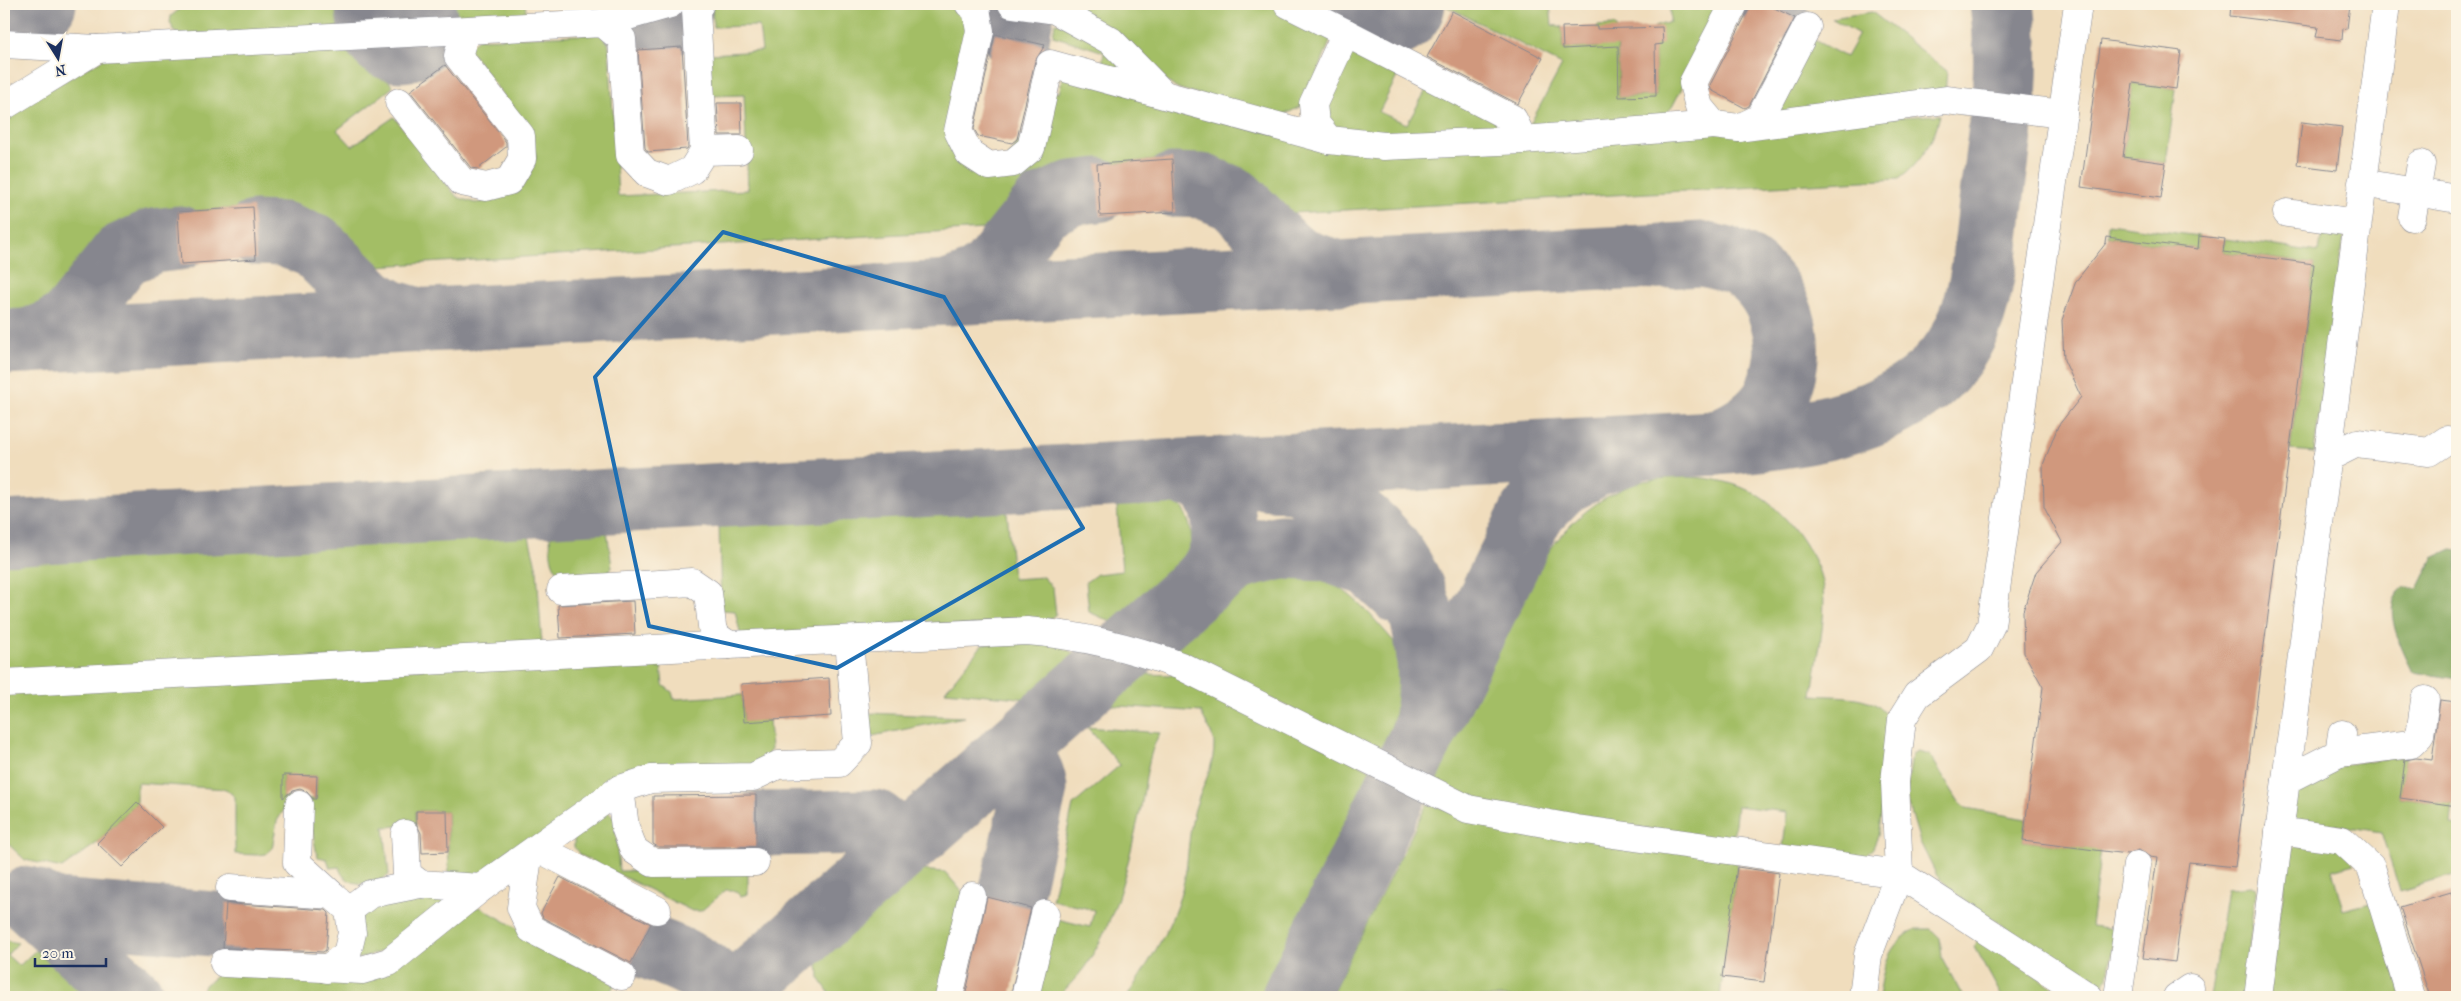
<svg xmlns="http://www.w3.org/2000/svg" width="2461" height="1001" font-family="'IM FELL French Canon',serif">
<rect width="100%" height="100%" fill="#fcf5e5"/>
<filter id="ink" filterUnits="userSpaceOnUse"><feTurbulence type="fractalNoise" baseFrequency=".02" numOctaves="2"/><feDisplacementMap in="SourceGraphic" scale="10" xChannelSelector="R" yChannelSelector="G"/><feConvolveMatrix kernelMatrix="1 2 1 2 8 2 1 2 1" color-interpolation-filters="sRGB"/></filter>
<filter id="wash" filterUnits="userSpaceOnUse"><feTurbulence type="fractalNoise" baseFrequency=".0096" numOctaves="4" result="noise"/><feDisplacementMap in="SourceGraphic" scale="20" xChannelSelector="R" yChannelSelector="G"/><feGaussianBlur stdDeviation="1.12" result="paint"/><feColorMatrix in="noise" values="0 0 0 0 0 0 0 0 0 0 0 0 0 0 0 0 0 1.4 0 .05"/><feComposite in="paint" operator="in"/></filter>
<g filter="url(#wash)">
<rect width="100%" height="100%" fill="#f0ddbd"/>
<!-- green -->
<g fill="#a3be65" stroke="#5f7662">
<path d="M186 4H330L347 27 177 35 170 23 171 16Z"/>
<path d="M441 4H525L527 17 457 23Z"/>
<path d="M712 4H961L963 18 973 22C968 45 942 134 951 151 960 169 979 174 997 174L1053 91 1059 93 1063 76 1314 145 1940 115C1934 141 1921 163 1899 179L1292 213 1243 172 1223 164 1203 159H1172L1070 166 1052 171 1036 179 984 229 377 266 317 218 302 211 280 206 155 213 132 220 112 230 23 323 4 324V115L105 58 361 42 393 87 337 130 352 146 394 117 457 197 475 203 493 201 511 191 527 178 536 157 531 133 468 48 478 39 604 34 609 46 618 196 748 190 744 95 711 96 709 54 762 51 759 26 713 27Z"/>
<path d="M1064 4H1272L1329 32 1332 36 1306 104 1281 116 1176 88Z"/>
<path d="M1442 4H1550L1552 25 1562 27 1563 49 1598 47 1597 26 1614 25 1617 28 1619 97 1656 96 1654 27 1670 22V4H1726L1672 107 1663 117 1527 130 1562 65Z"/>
<path d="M1872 12 1947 71 1945 93 1768 117 1812 39 1846 57 1859 34 1831 18Z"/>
<path d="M1055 23C1074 24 1119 50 1120 71L1102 64 1104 52 1053 36Z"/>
<path d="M1357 49 1401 69 1379 112 1407 124 1429 85 1492 118 1503 132 1341 133 1325 115V103L1343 58Z"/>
<path d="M2133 83 2176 89 2166 163 2123 157Z"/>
<path d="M2108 224 2199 236 2198 249 2107 237Z"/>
<path d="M2323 227 2343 237 2314 452 2290 450 2314 264 2223 252 2225 239 2319 252Z"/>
<path d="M1686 477C1740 478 1775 498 1804 543 1813 557 1821 571 1823 588 1827 618 1816 664 1812 695 1846 698 1886 691 1893 733L1878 836 1873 848 1865 857 1783 848 1787 812 1737 806 1733 841 1494 805 1434 785 1544 559C1567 522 1602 493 1644 481 1658 478 1673 478 1686 477Z"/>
<path d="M1177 501C1193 523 1197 542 1182 565L1114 623 1089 612 1086 582 1097 574 1122 571 1117 506Z"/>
<path d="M1007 511 1013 579 1043 577 1053 588 1056 614 1046 622 741 637 735 611 721 610 719 525Z"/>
<path d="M607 531 612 567 604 579 567 582C549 565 551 558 550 535Z"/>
<path d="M529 537 537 570 542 646 4 676V562Z"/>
<path d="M1303 574C1350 584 1367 612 1398 646 1407 680 1395 721 1381 753L1171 649C1215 608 1239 580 1303 574Z"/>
<path d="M983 644H1057L1077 655 1030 699 945 691Z"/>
<path d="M660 656 663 685 672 692 674 699 742 695 744 721 769 720 771 749 762 765 643 773 486 878 449 873 447 811H416V825L384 827 389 875C374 886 344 889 339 867L330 868 327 859 318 857C312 838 313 818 306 799H316L317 776 283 775V798H291L277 821 272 849 266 854 257 855 235 854V797L226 789 137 783V802L97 843 62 868 25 860 4 840V691Z"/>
<path d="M1142 674 1177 675 1373 771 1262 997H1127C1149 961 1175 924 1184 881 1189 857 1188 833 1195 809 1201 788 1215 767 1214 743 1213 733 1205 722 1201 712L1106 705Z"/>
<path d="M868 713 964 717 868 737Z"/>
<path d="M1087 727 1160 733C1147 755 1146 782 1141 807 1129 858 1119 913 1090 959 1082 973 1069 985 1058 997H1033L1053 918 1090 927 1094 910 1052 900 1073 805 1120 765Z"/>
<path d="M1918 752 1930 755 1959 802 1966 808 2026 819 2023 841 2101 850 2091 926 2115 929 2108 977 2103 984 2095 986 1961 898 1937 876 1920 842 1906 795 1912 755Z"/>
<path d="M2406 756 2400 798 2453 805 2451 825 2457 826V874L2400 891 2381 832 2336 825 2328 830 2304 826 2293 817C2294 809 2294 797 2298 790 2312 764 2379 760 2406 756Z"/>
<path d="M1427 804 1445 809 1738 860 1720 997H1330Z"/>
<path d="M605 809 615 819 619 871 748 870V894L741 896 733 890H726L701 911H692L580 855 574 847V837Z"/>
<path d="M2296 846 2339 847 2354 864 2332 870 2343 910 2374 902 2402 997H2268L2289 853Z"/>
<path d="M919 870 945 872 965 895 942 997H832L819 978 818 961Z"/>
<path d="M2252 887 2256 888V892L2243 997H2210L2227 889Z"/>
<path d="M415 893 454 899 396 947 351 961 358 922 368 905Z"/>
<path d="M480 907 615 984 607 997H201L205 985 223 971 356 980 472 909Z"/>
<path d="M1916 929H1931L1940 938 1942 958 1963 997H1879C1884 966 1886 945 1916 929Z"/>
<path d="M4 940 18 943 7 955 19 966 39 947 95 997H4Z"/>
<path d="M1977 941H1983L2062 993 2055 997H2002L1975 947Z"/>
</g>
<!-- forest -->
<path fill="#82a55a" stroke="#4e6a5c" d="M2452 549 2457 550V679L2413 672C2404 654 2384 615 2396 596 2398 592 2402 589 2404 587L2418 589 2433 558Z"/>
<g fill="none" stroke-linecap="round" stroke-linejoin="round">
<!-- taxiway -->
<g stroke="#86868e" stroke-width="65">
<path d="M367 4C369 12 368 22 372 30 392 71 447 41 418 4"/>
<path d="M620 4C626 31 682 38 680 4"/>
<path d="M1354 4C1366 16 1386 36 1403 20 1409 15 1412 11 1413 4"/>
<path d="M1774 8 1776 4"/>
<path d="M6 24 44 4"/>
<path d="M1017 39 1023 4"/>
<path d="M1174 185 1202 186 1234 199 1288 253 1309 264 1339 273"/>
<path d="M255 233 283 234 315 246 369 300 390 312 421 321"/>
<path d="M947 293 972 284 990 272 1042 207 1072 193 1098 190"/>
<path d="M28 341 52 332 71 320 122 255 153 241 179 238"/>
<path d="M4 342 1702 254C1714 257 1728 259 1739 264 1782 287 1797 344 1779 387 1777 392 1775 399 1771 404 1756 424 1738 433 1716 443"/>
<path d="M1264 477C1275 479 1288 479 1298 482 1308 486 1317 492 1325 497 1409 542 1439 624 1427 716"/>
<path d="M4 533 1716 443C1802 437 1921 422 1964 335 1985 294 1986 240 1992 195 2001 127 2011 73 2002 4"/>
<path d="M1200 585 1240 557 1281 547 1326 549 1370 565 1401 593"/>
<path d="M992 768C1016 757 1031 759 1035 788L1009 902"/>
<path d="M756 824 875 822 888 832 891 847 882 865"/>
<path d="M28 899 56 911 225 925"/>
<path d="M28 899 132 997"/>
<path d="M641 944C663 954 720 969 720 997"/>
<path d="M732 997 1200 585C1205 579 1211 573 1215 567 1230 542 1228 496 1202 480 1195 475 1183 474 1176 472"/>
<path d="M1294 997 1532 513 1560 484 1600 462 1624 454"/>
</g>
</g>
<g id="blocks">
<!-- building -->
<g fill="#d0987d">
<path d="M1750 4H1766L1795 18 1749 106 1745 108 1711 90 1710 85 1748 11Z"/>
<path d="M2231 4H2350L2347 29 2343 28 2342 40 2316 37 2318 27 2230 16Z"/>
<path d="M1452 11 1543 58 1518 104 1427 57Z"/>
<path d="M1597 26V29L1662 27 1663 44 1655 45 1656 96 1619 97 1618 46 1563 49 1562 27Z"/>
<path d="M995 34 1045 45 1035 61 1017 139 1012 143 978 136 974 129Z"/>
<path d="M2101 40 2181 51 2176 89 2133 83 2123 157 2166 163 2161 198 2081 187Z"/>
<path d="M682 47 688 147 687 149 648 152 645 148 638 50Z"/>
<path d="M445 65 506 142V147L478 169 471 168 410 91Z"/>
<path d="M717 103H741L742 135H719Z"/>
<path d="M2302 122 2342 127 2337 170 2297 165Z"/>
<path d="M1172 159 1175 212 1100 216 1097 164Z"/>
<path d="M253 207 256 259 181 264 178 212Z"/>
<path d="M2199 236 2225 239 2223 252 2314 264 2235 867 2189 862 2175 962 2143 958 2157 858 2150 857 2139 850 2127 854 2023 841 2043 687 2024 653 2023 611 2036 572 2062 542 2044 507 2043 465 2058 426 2081 397 2064 360 2062 320 2076 281 2106 243 2107 237 2198 249Z"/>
<path d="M633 601 635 634 560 638 558 605Z"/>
<path d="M829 678 831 716 744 722 741 684Z"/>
<path d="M2440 700 2457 702V806L2400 798 2405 760 2416 758 2432 760Z"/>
<path d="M283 775 317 776 316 799H313L307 792 300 789 292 791 283 798Z"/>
<path d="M756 795V847H658L653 844V796Z"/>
<path d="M137 802 162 827 122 867 97 843Z"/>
<path d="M416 811H447L448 852 422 853 421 833 416 823Z"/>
<path d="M1737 867 1779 873 1764 982 1722 977Z"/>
<path d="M560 877 651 924 631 963 543 918 541 913Z"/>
<path d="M2451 892 2457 911V992L2440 997H2430L2400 907Z"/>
<path d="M987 897 1031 908 1010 997H965Z"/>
<path d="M226 903 326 910 329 913 326 950 323 952 223 948Z"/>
</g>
</g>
</g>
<g filter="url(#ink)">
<use href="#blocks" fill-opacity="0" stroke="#86868e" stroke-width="1"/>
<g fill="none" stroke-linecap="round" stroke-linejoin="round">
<defs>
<g id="minor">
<path d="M969 4 976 9 980 31 958 131 969 153 989 166 1013 163 1031 148 1050 64 1329 140"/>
<path d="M1012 4 1055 10 1111 41 1162 93"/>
<path d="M1288 4 1346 33"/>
<path d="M1734 4 1693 83 1699 107 1714 125 1739 128 1760 118 1807 27"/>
<path d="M2078 4 1991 625 1979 649 1917 695 1902 719 1895 782 1899 874 2089 997"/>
<path d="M603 23 670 4"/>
<path d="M4 44 97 49 603 23 622 39 630 155 647 173 669 181 692 170 704 151 696 10 700 4"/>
<path d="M399 102 462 182 486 187 509 181 522 159 521 136 458 56 465 32"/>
<path d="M4 106 97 49"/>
<path d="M1739 128 1946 100 2063 114"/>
<path d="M1523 140 1384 146 1329 140 1315 123 1313 104 1346 33 1513 119 1523 140 1714 125"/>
<path d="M704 151 739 150"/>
<path d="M2362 183 2457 199"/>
<path d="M2287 213 2357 223"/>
<path d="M2412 217 2421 164"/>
<path d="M2327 458 2357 443 2429 452 2447 440"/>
<path d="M561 590 692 582 708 593 713 634 729 645 1027 631C1078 635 1133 648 1181 666L1468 809 1577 829 1899 874 1868 955 1863 997"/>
<path d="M4 683 729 645"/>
<path d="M2339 753 2411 744 2420 735 2425 700"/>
<path d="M2286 780 2339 753 2342 734"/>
<path d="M620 789 625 827 634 850 653 863 755 862"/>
<path d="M299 805 297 863 332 895"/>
<path d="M2279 831 2342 840 2371 867 2411 997"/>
<path d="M405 834 407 874 420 884 481 888"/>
<path d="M538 848 657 910"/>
<path d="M528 857 521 908 531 929 622 976"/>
<path d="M230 888 332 895 349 910 352 933 347 954 327 969"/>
<path d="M349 910 370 894 420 884"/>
<path d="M224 963 362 970 389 962 481 888 620 789 651 779 753 777 778 765 839 763 858 743 849 641"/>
<path d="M949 997 972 896"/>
<path d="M1025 997 1045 914"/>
<path d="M2118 997 2137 865"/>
<path d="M2177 997 2190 988"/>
<path d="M2258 997 2386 4"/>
</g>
</defs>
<!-- minor casing -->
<use href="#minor" stroke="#86868e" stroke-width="29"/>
<!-- minor -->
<use href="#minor" stroke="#fff" stroke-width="28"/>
</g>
</g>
<!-- marked area -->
<path fill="none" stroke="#1f6fb2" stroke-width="4" stroke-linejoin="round" d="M723 232 944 297 1083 528 837 668 649 626 595 377Z"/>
<!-- margin -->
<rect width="2461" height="1001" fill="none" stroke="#fcf5e5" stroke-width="20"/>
<!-- north arrow -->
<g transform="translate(58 58) rotate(169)" stroke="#fcf5e5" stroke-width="4" paint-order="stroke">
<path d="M0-4L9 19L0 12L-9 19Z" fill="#1b2f5e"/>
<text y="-8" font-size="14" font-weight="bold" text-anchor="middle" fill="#1b2f5e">N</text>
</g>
<!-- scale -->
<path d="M35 958v8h71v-8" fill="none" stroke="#1b2f5e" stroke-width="2.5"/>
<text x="42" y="958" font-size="15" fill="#1b2f5e" stroke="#fcf5e5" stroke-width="4" paint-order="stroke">20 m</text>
</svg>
